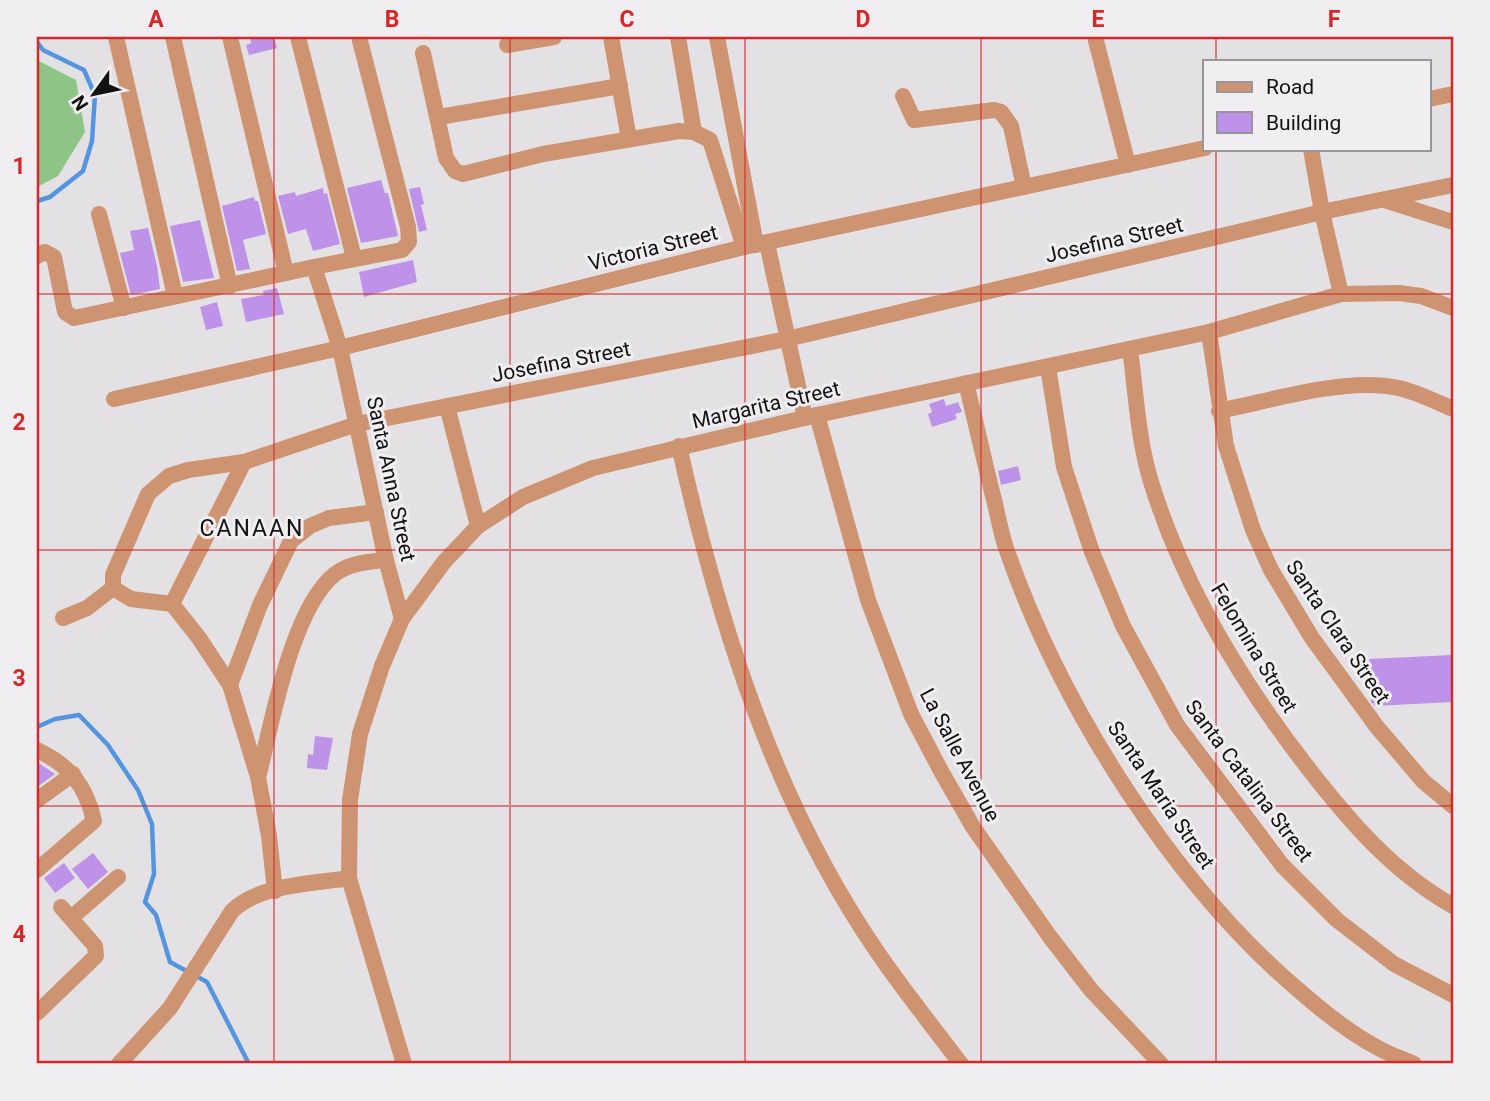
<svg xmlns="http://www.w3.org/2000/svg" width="1490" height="1101" font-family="Roboto,sans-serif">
<rect width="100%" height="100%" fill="#e3e1e4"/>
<!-- green -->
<path fill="#8fc487" d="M37 60 76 80 85 132 58 176 37 187Z"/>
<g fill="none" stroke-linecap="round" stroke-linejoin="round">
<!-- stream -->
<g stroke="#5495e0" stroke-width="4.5">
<path d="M37 42 43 50 84 70 95 95 92 141 83 171 50 197 37 201"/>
<path d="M37 727 55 719 79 715 108 745 138 790 152 824 154 874 145 902 156 915 170 962 207 982 249 1064"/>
</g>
</g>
<!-- building -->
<g fill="#be92e9">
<path d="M250 37H274L277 48 249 55 246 45 251 43Z"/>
<path d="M381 180 385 193H388L398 236 361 243 347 188Z"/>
<path d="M420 187 424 204 421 205 427 230 419 232 409 189Z"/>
<path d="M323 188 324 194 327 193 340 244 313 251 306 229 288 234 278 196 295 192 296 196Z"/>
<path d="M254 197 255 201H258L266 234 243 240 250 269 237 271 222 206Z"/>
<path d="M200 220 214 278 183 282 170 226Z"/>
<path d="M148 228 157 266 160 289 131 295 120 253 134 250 130 231Z"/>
<path d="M413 260 417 282 364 297 359 272Z"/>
<path d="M277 288 284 314 246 322 241 299 264 295 263 291Z"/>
<path d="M217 302 223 326 206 330 200 307Z"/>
<path d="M944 399 946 406 958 402 962 412 955 414 957 419 932 427 928 414 932 412 929 404Z"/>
<path d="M1018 466 1021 480 1001 485 998 471Z"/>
<path d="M1452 655 1453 702 1375 706 1371 702 1369 659Z"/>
<path d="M315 736 333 738 327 770 307 768 308 754 313 755Z"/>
<path d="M37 762 55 774 37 787Z"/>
<path d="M93 853 108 872 88 889 72 869Z"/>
<path d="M64 863 75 878 55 893 44 878Z"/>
</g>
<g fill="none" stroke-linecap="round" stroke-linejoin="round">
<!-- minor -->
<g stroke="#ce9471" stroke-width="16">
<path d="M116 37 175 296"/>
<path d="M173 37 230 286"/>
<path d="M230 37 286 273"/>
<path d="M298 37 354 258"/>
<path d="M611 37 629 139"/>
<path d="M678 37 694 132"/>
<path d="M717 37 756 245"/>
<path d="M1095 37 1128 165"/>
<path d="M507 45 554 37"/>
<path d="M423 53 446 158 455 171 463 174 543 154 679 131 694 132 710 140 744 247"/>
<path d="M903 96 914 120 994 110 1001 112 1011 126 1024 187"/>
<path d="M1429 99 1453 94"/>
<path d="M439 117 620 86"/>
<path d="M1311 149 1322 212 1341 294"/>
<path d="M1387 201 1453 222"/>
<path d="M99 214 124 308"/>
<path d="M767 243 805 418"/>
<path d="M37 256 45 252 54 257 65 312 74 318 314 267 340 348 386 560 402 619"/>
<path d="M314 267 402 250 409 242 408 227 359 37"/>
<path d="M1209 332 1226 446 1253 530 1271 570 1312 638 1377 727 1423 781 1453 806"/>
<path d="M1130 349C1136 393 1138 442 1152 485 1184 588 1242 683 1308 768 1350 822 1393 872 1453 906"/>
<path d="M1048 367 1064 467 1092 552 1123 626 1177 725 1282 865 1337 920 1394 964 1453 995"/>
<path d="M966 383C975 419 983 456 992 492 997 510 1000 530 1006 548 1061 707 1174 886 1303 994 1326 1014 1353 1035 1380 1049 1391 1055 1403 1059 1414 1064"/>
<path d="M114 399 340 348 744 247 1205 148"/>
<path d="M447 406 478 526"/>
<path d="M1219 411C1269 401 1336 380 1386 386 1409 388 1432 400 1453 409"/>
<path d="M817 415 868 600 911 714 941 771 973 827 1050 937 1091 990 1161 1064"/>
<path d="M679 446C719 624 774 802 878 953 904 991 933 1027 961 1064"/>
<path d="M113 588V575L148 494 169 476 188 470 244 462 357 424 787 339 1322 212 1453 185"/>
<path d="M113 588 131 599 172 604 199 638 230 685 258 777 269 836 275 891"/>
<path d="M172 604 244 462"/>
<path d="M63 618 87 608 113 588"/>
<path d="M230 685 260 605 291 541 310 526 329 518 376 512"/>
<path d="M37 750C69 765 86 785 94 821L37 870"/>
<path d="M259 774C272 722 292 608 335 574 349 563 368 562 386 560"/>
<path d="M37 800 73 774"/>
<path d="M71 918 118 877"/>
<path d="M37 1013 96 956 95 946 61 907"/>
<path d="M119 1064 170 1008 232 911C260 884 312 884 349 878"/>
<path d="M404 1064 349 878 350 800 360 734 382 666 402 619 444 562 478 526 523 497 593 468 817 415 1209 332 1341 294 1399 293 1421 296 1453 308"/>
</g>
</g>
<!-- grid -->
<path fill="none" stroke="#d62828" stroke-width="2" stroke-opacity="0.55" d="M274 37V1064M510 37V1064M745 37V1064M981 37V1064M1216 37V61M1216 149V1064M37 294H1453M37 550H1453M37 806H1453"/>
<g text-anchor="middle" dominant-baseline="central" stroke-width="6" stroke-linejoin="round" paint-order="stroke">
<!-- street labels -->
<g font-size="21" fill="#121213" stroke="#f0eef1">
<text transform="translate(1114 240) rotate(-13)">Josefina Street</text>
<text transform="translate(653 248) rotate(-14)">Victoria Street</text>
<text transform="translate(561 362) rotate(-11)">Josefina Street</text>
<text transform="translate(766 405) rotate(-13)">Margarita Street</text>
<text transform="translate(391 479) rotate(78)">Santa Anna Street</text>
<text transform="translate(1338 632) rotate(56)">Santa Clara Street</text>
<text transform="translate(1254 648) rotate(59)">Felomina Street</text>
<text transform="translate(960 755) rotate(62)">La Salle Avenue</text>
<text transform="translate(1249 781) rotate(53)">Santa Catalina Street</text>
<text transform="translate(1161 795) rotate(56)">Santa Maria Street</text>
</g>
<!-- neighbourhood labels -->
<g font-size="23" letter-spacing="2" fill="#121213" stroke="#f0eef1">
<text x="252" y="528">CANAAN</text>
</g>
</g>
<!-- border -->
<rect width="1490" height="1101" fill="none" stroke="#f0eef1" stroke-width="77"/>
<!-- legend -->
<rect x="1203" y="60" width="228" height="91" fill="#f0eef1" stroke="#979698" stroke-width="2"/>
<rect x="1217" y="82" width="35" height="10" fill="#ce9471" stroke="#979698" stroke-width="2"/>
<text x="1266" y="94" font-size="21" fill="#121213">Road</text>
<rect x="1217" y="112" width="35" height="21" fill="#be92e9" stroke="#979698" stroke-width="2"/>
<text x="1266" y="130" font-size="21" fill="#121213">Building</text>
<!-- north arrow -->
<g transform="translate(94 94) rotate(237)" stroke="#f0eef1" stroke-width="5" paint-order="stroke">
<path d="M0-5L12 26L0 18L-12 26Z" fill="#121213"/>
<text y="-10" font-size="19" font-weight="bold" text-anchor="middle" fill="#121213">N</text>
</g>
<rect x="38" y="38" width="1414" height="1024" fill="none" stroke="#d62828" stroke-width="2.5"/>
<g font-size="23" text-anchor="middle" font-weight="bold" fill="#d62828">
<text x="156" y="27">A</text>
<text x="392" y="27">B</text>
<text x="627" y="27">C</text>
<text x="863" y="27">D</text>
<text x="1098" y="27">E</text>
<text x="1334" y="27">F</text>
<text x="19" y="174">1</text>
<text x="19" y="430">2</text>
<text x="19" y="686">3</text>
<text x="19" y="942">4</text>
</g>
</svg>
